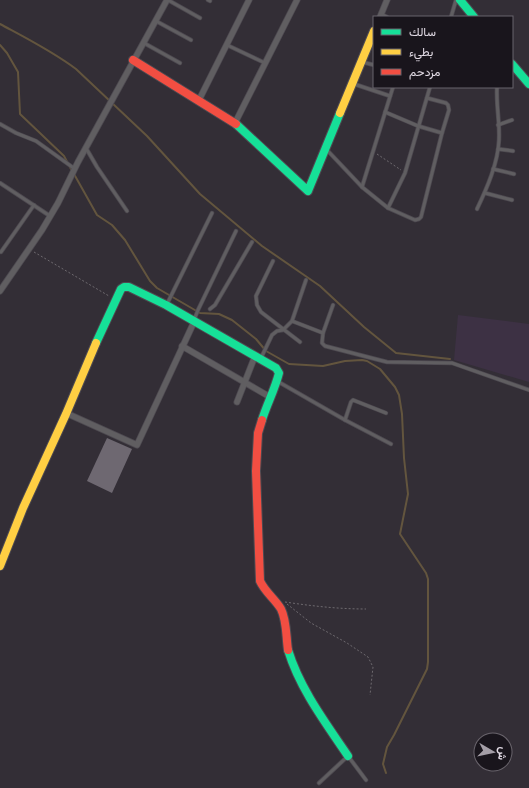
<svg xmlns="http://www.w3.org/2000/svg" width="529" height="788" font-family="Helvetica,Vazirmatn,sans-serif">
<rect width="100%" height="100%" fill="#332e36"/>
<!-- built -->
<path fill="#3d3144" d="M458 315 529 324V382L454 360Z"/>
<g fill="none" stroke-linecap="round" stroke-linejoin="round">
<!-- stream -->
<g stroke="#63553e" stroke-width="2">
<path d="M0 24C26 38 52 51 76 69L147 136 200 194 262 246 320 286 364 327 396 353 450 359"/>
<path d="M0 45 7 53 18 72 20 114 64 156 72 171"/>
<path d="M74 174 97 215 112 225 125 240 150 281 157 288 200 313 219 314 232 320 256 339 266 351 289 364 323 366 345 361 362 360 367 361 380 369 395 387 399 395 402 414 404 458 408 494 400 534 426 573 428 579V662L427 669 394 735 387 747 383 764 386 773"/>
</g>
</g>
<!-- building -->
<path fill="#6e6871" d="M107 438 132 449 112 493 87 481Z"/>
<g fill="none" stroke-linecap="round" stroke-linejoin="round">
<defs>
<g id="lane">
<path d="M168 0 200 18"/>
<path d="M208 0 210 1"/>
<path d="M381 14 387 17"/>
<path d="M451 17 456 0"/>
<path d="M156 21 191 40"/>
<path d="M144 43 180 63"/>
<path d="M227 45 265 63"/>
<path d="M362 62 374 65"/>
<path d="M354 84 390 96"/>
<path d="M385 112 418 126 442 133"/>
<path d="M0 124 16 133 36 141 75 169"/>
<path d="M498 125 512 120"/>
<path d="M86 148 97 167 127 211"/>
<path d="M498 149 513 151"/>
<path d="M327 150 362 187 388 208 415 220 419 219 421 217 442 133 449 110 448 105 446 103 427 98"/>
<path d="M493 169 514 174"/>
<path d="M0 183 50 216"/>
<path d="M362 187 393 87"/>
<path d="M485 193 512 200"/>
<path d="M388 208 405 173 430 87"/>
<path d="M477 209C487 188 498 163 499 140 500 123 496 105 497 87"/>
<path d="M1 252 34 205"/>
<path d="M273 261 256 296 257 305 261 312 300 342"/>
<path d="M167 304 212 213"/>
<path d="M333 305 323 333 322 343 325 346 387 362 452 363 529 390"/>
<path d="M210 309 215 305 252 242"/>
<path d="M194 320 198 310 236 231"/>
<path d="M292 321 323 333"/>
<path d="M261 358 272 335 277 331 283 330 292 321 306 280"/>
<path d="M277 381 345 420 391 444"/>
<path d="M345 420 351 402 353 400 386 413"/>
<path d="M319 783 348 756 366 780"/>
</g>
<g id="street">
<path d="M380 17 387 0"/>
<path d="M199 100 249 0"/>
<path d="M235 123 297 0"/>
<path d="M0 291 42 230 58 203 78 162 167 0"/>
<path d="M182 346 270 397"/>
<path d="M237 402 255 356"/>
<path d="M66 413 137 445 194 322"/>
</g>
<g id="fast">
<path d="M460 0 474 17"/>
<path d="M512 64 529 84"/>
<path d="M236 124 308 191 340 113"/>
<path d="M96 343 121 289 124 287H129L166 305 276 368 279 373C275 389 267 404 262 420"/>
<path d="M288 650C300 689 325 722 348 756"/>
</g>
<g id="slow">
<path d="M340 113 374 31"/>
<path d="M0 566 23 508 66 414 96 343"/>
</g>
<g id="jam">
<path d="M133 60 236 124"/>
<path d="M262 420 258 433 256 471 260 581C265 592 275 599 281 609 287 621 286 637 288 650"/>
</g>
</defs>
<!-- lane casing -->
<use href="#lane" stroke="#4e4a51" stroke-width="4.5"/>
<!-- street casing -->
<use href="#street" stroke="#4e4a51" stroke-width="7"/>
<!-- fast casing -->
<use href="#fast" stroke="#4e4a51" stroke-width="10"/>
<!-- slow casing -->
<use href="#slow" stroke="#4e4a51" stroke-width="10"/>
<!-- jam casing -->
<use href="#jam" stroke="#4e4a51" stroke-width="10"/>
<!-- path -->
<g stroke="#6e6a6f" stroke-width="1" stroke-dasharray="2 2" stroke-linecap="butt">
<path d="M377 154 401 170"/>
<path d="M34 252 109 296"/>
<path d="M285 602C312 606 338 609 366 609"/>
<path d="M287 604 311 623 347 643 368 657 373 667 370 695"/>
</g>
<!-- lane -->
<use href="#lane" stroke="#605e61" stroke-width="3"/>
<!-- street -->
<use href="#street" stroke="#605e61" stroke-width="5.5"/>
<!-- fast -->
<use href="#fast" stroke="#16e098" stroke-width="8"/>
<!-- slow -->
<use href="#slow" stroke="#ffcf43" stroke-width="8"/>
<!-- jam -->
<use href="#jam" stroke="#f24e42" stroke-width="8"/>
</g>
<!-- legend -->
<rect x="373" y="16" width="140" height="72" fill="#19151c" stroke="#69646c"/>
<rect x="381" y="29" width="20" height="6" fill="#16e098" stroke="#69646c"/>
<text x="409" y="36" font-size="12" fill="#e1dae4">سالك</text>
<rect x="381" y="49" width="20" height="6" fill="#ffcf43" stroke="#69646c"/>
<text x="409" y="56" font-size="12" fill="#e1dae4">بطيء</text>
<rect x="381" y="69" width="20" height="6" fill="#f24e42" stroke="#69646c"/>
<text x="409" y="76" font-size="12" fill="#e1dae4">مزدحم</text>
<!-- north arrow -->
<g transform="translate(493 752) rotate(99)"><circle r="19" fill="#19151c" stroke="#69646c"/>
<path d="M0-3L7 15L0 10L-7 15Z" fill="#a49ea7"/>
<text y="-6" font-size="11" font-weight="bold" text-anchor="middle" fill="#e1dae4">ش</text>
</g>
</svg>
